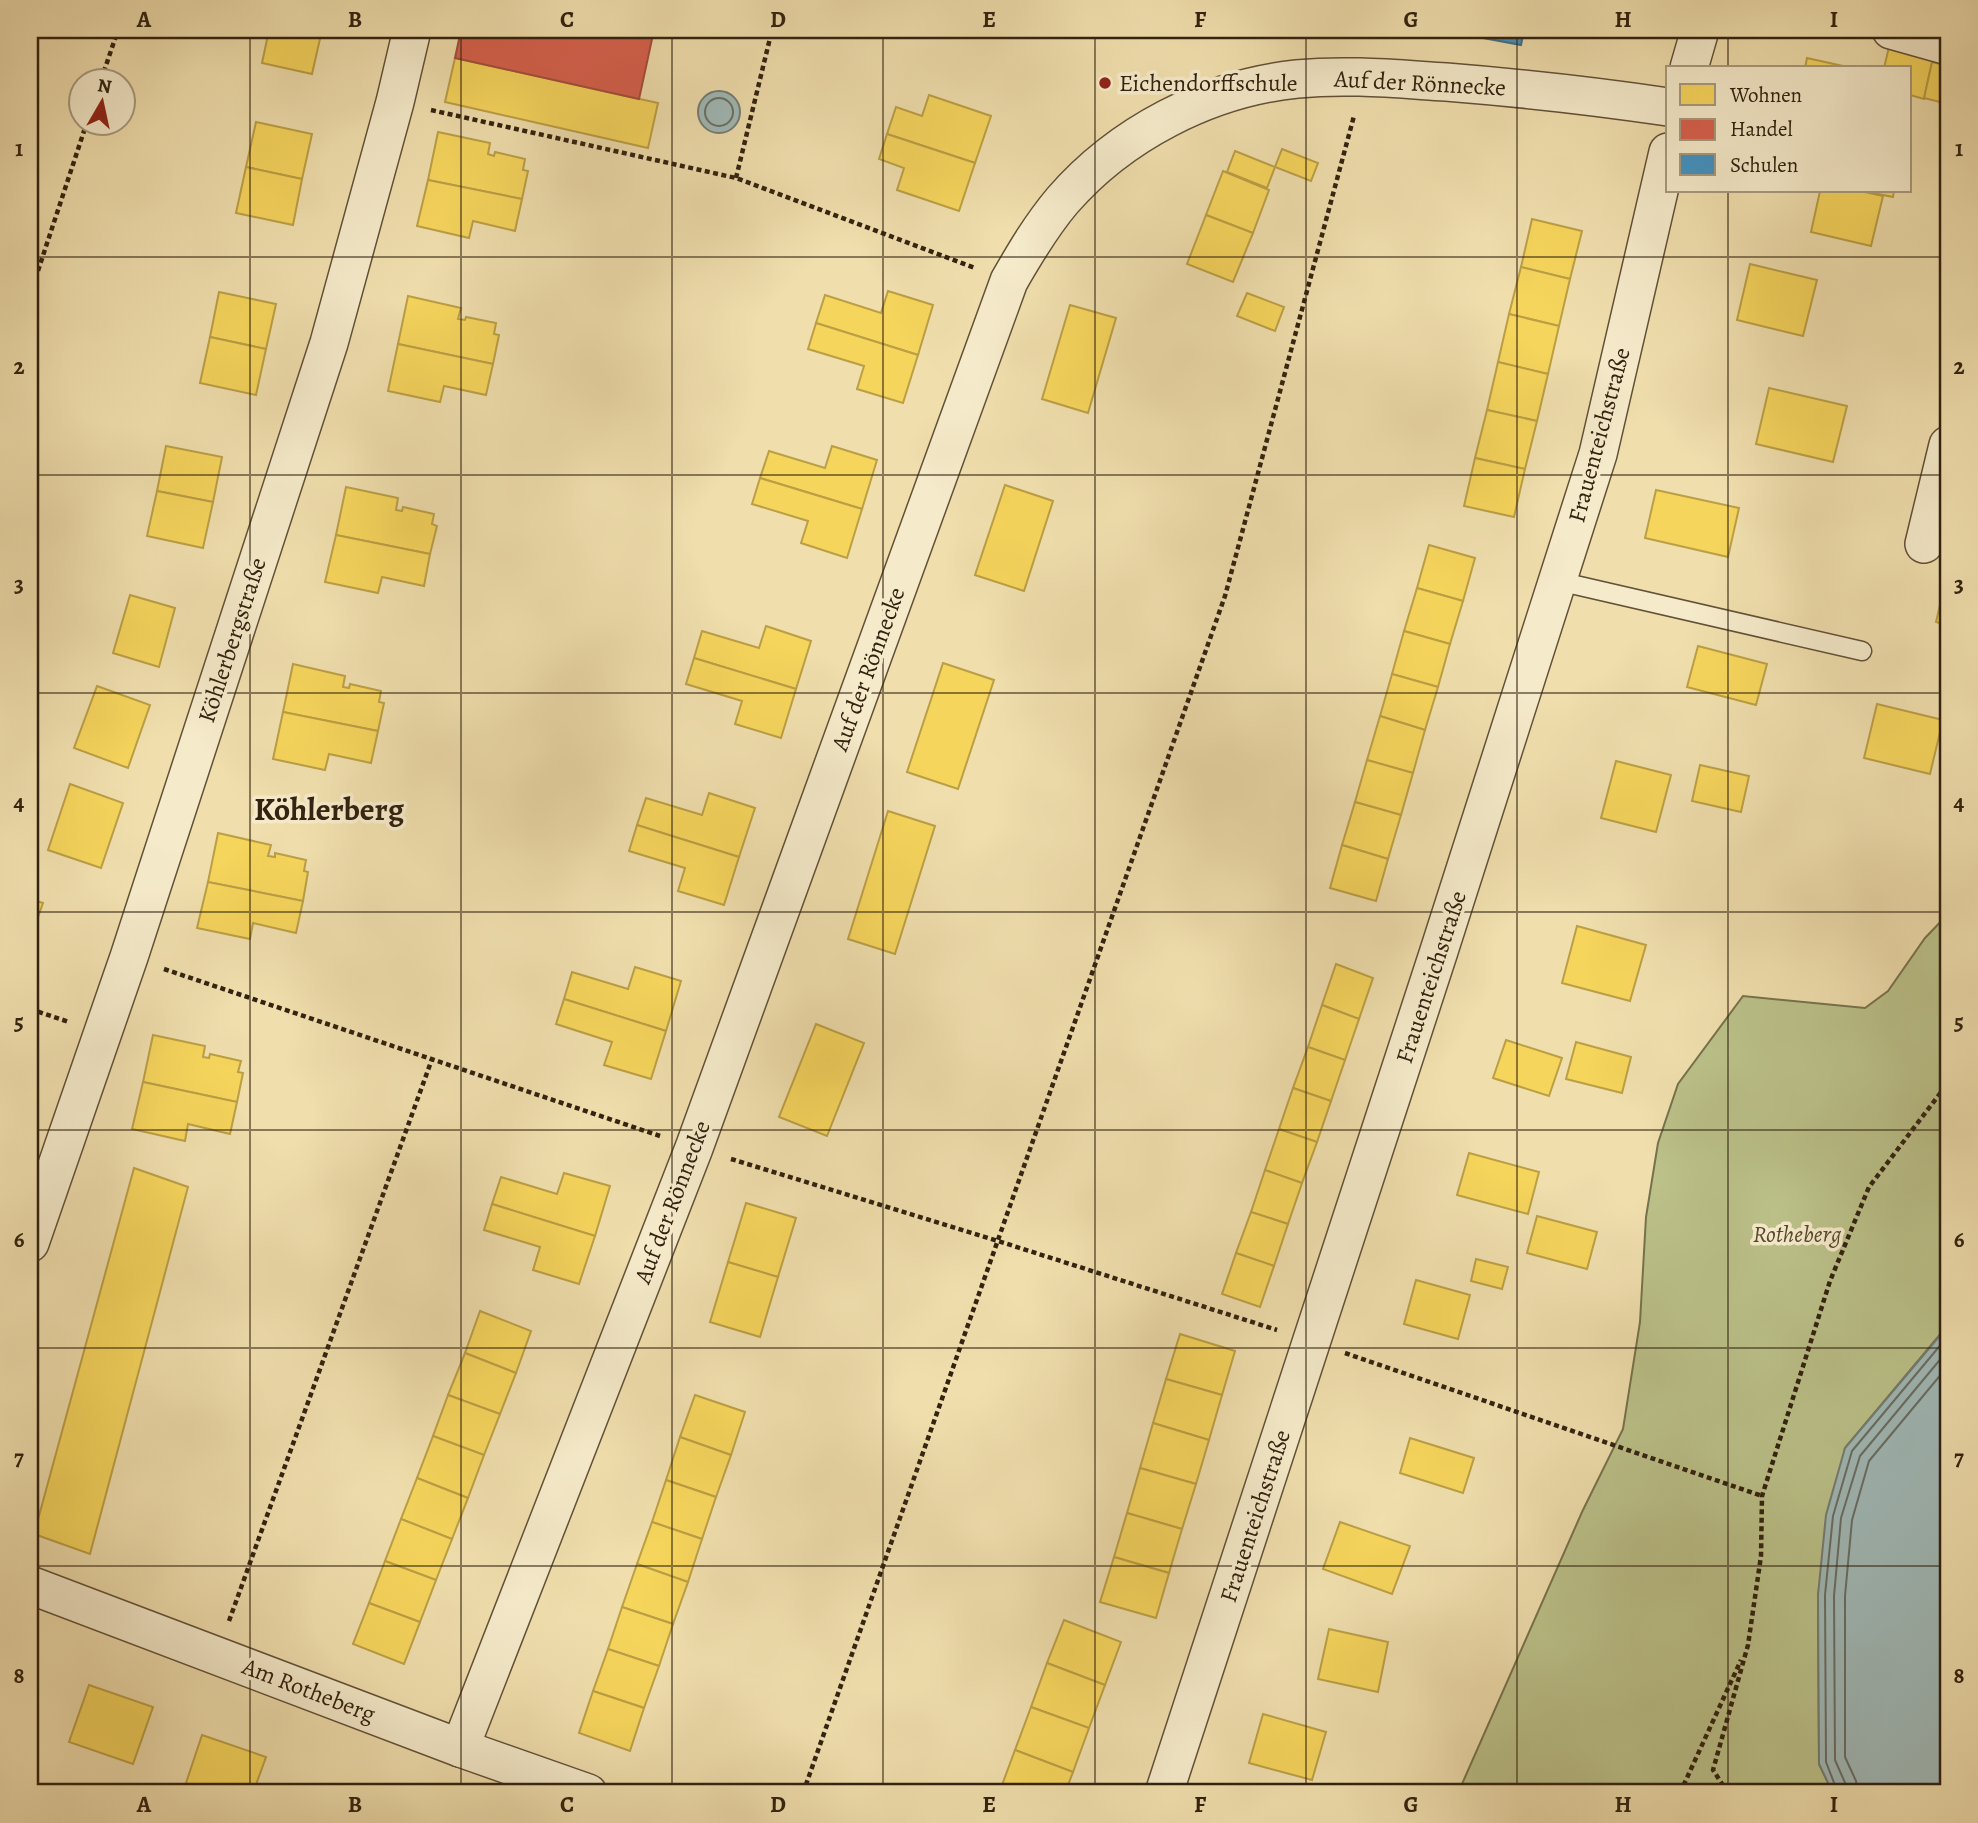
<svg xmlns="http://www.w3.org/2000/svg" width="1978" height="1823" font-family="Alegreya,serif">
<rect width="100%" height="100%" fill="#f0dead"/>
<filter id="stains"><feTurbulence type="fractalNoise" baseFrequency=".00286" numOctaves="4"/><feColorMatrix values="0 0 0 0 .2 0 0 0 0 .09 0 0 0 0 .02 0 0 0 .5 -.17"/></filter>
<radialGradient id="worn" r=".72"><stop offset=".6" stop-color="#630" stop-opacity="0"/><stop offset="1" stop-color="#630" stop-opacity=".3"/></radialGradient>
<!-- green -->
<path fill="#bbc189" stroke="#76724c" stroke-width="2" d="M1948 914V1325L1845 1448 1818 1595 1819 1764 1833 1793H1458L1582 1512 1623 1429 1640 1322 1646 1217 1658 1143 1678 1084 1743 996 1865 1008 1888 991 1925 938Z"/>
<!-- water -->
<g fill="#a0b9b7" stroke="#747d74" stroke-width="2">
<circle cx="719" cy="112" r="21"/>
<path d="M1948 1326V1793H1833L1819 1764 1818 1595 1826 1515 1845 1448Z"/>
</g>
<!-- homes -->
<g fill="#f6d55c" stroke="#bb9f45" stroke-width="2">
<path d="M269 30H322L312 74 262 63Z"/>
<path d="M1889 47 1933 58 1924 99 1910 95V68H1884Z"/>
<path d="M455 58 658 103 648 148 445 102Z"/>
<path d="M1807 58 1852 68H1805Z"/>
<path d="M1932 62 1948 66V104L1924 98Z"/>
<path d="M929 95 991 116 975 163 887 134 896 107 922 116Z"/>
<path d="M256 122 312 134 302 179 246 167Z"/>
<path d="M438 132 490 143 488 154 494 156 495 152 525 159 523 170 528 171 522 199 428 180Z"/>
<path d="M887 134 975 163 959 211 897 190 904 168 879 159Z"/>
<path d="M1282 149 1318 163 1311 181 1275 167Z"/>
<path d="M1235 151 1275 167 1267 188 1227 172Z"/>
<path d="M246 167 302 179 293 225 236 213Z"/>
<path d="M1223 171 1269 190 1253 233 1206 215Z"/>
<path d="M428 180 522 199 515 231 473 221 469 238 417 226Z"/>
<path d="M1820 191H1860L1883 196 1871 246 1811 232Z"/>
<path d="M1864 191H1894L1893 197Z"/>
<path d="M1206 215 1253 233 1233 282 1187 264Z"/>
<path d="M1532 219 1582 231 1570 279 1521 267Z"/>
<path d="M1750 264 1817 280 1803 336 1737 320Z"/>
<path d="M1521 267 1570 279 1559 326 1509 314Z"/>
<path d="M888 291 933 305 918 355 816 323 825 295 881 313Z"/>
<path d="M219 292 276 304 266 349 210 337Z"/>
<path d="M1247 293 1284 307 1275 331 1237 316Z"/>
<path d="M408 296 461 308 458 319 465 320 466 317 496 323 494 334 499 335 493 364 398 344Z"/>
<path d="M1070 305 1116 318 1088 413 1042 399Z"/>
<path d="M1509 314 1559 326 1548 374 1498 362Z"/>
<path d="M816 323 918 355 903 403 857 389 864 366 808 349Z"/>
<path d="M210 337 266 349 256 395 200 383Z"/>
<path d="M398 344 493 364 486 395 444 386 440 402 388 391Z"/>
<path d="M1498 362 1548 374 1537 421 1487 410Z"/>
<path d="M1769 388 1847 406 1833 462 1756 444Z"/>
<path d="M1487 410 1537 421 1525 469 1475 458Z"/>
<path d="M166 446 222 457 213 502 157 491Z"/>
<path d="M832 446 877 460 862 509 760 478 769 451 825 468Z"/>
<path d="M1475 458 1525 469 1514 517 1464 506Z"/>
<path d="M760 478 862 509 847 558 801 543 808 521 752 504Z"/>
<path d="M1005 485 1053 501 1024 591 975 575Z"/>
<path d="M346 487 398 498 396 510 402 511 403 507 434 514 432 524 437 526 430 554 336 535Z"/>
<path d="M1656 490 1739 508 1728 557 1645 538Z"/>
<path d="M157 491 213 502 203 548 147 536Z"/>
<path d="M336 535 430 554 424 586 382 577 378 593 325 582Z"/>
<path d="M1429 545 1475 558 1463 601 1417 588Z"/>
<path d="M1947 575 1948 576V625L1936 622Z"/>
<path d="M1417 588 1463 601 1450 644 1404 631Z"/>
<path d="M130 595 175 608 159 667 113 653Z"/>
<path d="M766 626 811 641 796 689 694 658 702 631 759 648Z"/>
<path d="M1404 631 1450 644 1438 687 1392 674Z"/>
<path d="M1698 646 1767 664 1756 705 1687 687Z"/>
<path d="M694 658 796 689 781 738 735 724 742 701 686 684Z"/>
<path d="M943 663 994 680 958 789 907 772Z"/>
<path d="M293 664 345 676 343 687 349 688 350 684 381 691 379 702 384 703 378 731 283 712Z"/>
<path d="M1392 674 1438 687 1425 730 1380 716Z"/>
<path d="M97 686 150 705 128 768 74 748Z"/>
<path d="M1877 704 1943 720 1930 774 1864 758Z"/>
<path d="M283 712 378 731 371 763 329 754 325 770 273 759Z"/>
<path d="M1380 716 1425 730 1413 773 1367 760Z"/>
<path d="M1367 760 1413 773 1401 815 1355 802Z"/>
<path d="M1616 761 1671 775 1656 832 1601 818Z"/>
<path d="M1700 765 1749 776 1741 812 1692 801Z"/>
<path d="M70 784 123 803 101 868 48 850Z"/>
<path d="M709 793 755 808 739 857 637 825 646 798 702 815Z"/>
<path d="M1355 802 1401 815 1388 859 1342 845Z"/>
<path d="M888 811 935 826 895 954 848 939Z"/>
<path d="M637 825 739 857 724 905 678 891 685 868 629 851Z"/>
<path d="M218 833 271 845 268 856 275 857V853L306 860 304 871 308 872 303 901 208 882Z"/>
<path d="M1342 845 1388 859 1376 901 1330 888Z"/>
<path d="M208 882 303 901 296 933 253 923 250 939 197 928Z"/>
<path d="M30 899 43 903 30 940Z"/>
<path d="M1577 926 1646 945 1630 1001 1562 983Z"/>
<path d="M1336 964 1373 978 1359 1019 1322 1005Z"/>
<path d="M635 967 681 981 666 1031 564 999 572 972 628 989Z"/>
<path d="M564 999 666 1031 651 1079 604 1065 612 1042 556 1024Z"/>
<path d="M1322 1005 1359 1019 1345 1060 1308 1047Z"/>
<path d="M816 1024 864 1043 827 1136 779 1117Z"/>
<path d="M153 1035 205 1046 203 1057 209 1058 210 1054 241 1061 238 1072 243 1073 237 1102 143 1082Z"/>
<path d="M1506 1040 1562 1058 1549 1096 1493 1078Z"/>
<path d="M1576 1042 1631 1057 1622 1093 1566 1079Z"/>
<path d="M1308 1047 1345 1060 1331 1101 1293 1088Z"/>
<path d="M143 1082 237 1102 230 1134 188 1124 185 1141 132 1129Z"/>
<path d="M1293 1088 1331 1101 1317 1142 1279 1129Z"/>
<path d="M1279 1129 1317 1142 1302 1183 1265 1170Z"/>
<path d="M1469 1153 1539 1172 1528 1214 1457 1195Z"/>
<path d="M134 1168 188 1187 90 1554 34 1534Z"/>
<path d="M1265 1170 1302 1183 1288 1224 1251 1212Z"/>
<path d="M564 1173 610 1186 595 1236 492 1204 501 1177 557 1194Z"/>
<path d="M746 1203 796 1218 778 1277 728 1262Z"/>
<path d="M492 1204 595 1236 579 1284 533 1270 540 1247 484 1230Z"/>
<path d="M1251 1212 1288 1224 1274 1266 1236 1253Z"/>
<path d="M1537 1216 1597 1232 1587 1269 1527 1253Z"/>
<path d="M1236 1253 1274 1266 1260 1307 1222 1294Z"/>
<path d="M1476 1259 1508 1267 1502 1289 1471 1281Z"/>
<path d="M728 1262 778 1277 760 1337 710 1322Z"/>
<path d="M1416 1280 1470 1295 1458 1339 1404 1324Z"/>
<path d="M480 1311 531 1331 516 1373 465 1353Z"/>
<path d="M1180 1334 1235 1351 1222 1395 1166 1379Z"/>
<path d="M465 1353 516 1373 500 1414 448 1395Z"/>
<path d="M1166 1379 1222 1395 1209 1440 1153 1423Z"/>
<path d="M448 1395 500 1414 484 1455 433 1436Z"/>
<path d="M695 1395 745 1412 731 1455 680 1437Z"/>
<path d="M1153 1423 1209 1440 1196 1484 1140 1468Z"/>
<path d="M433 1436 484 1455 468 1498 417 1478Z"/>
<path d="M680 1437 731 1455 716 1497 666 1480Z"/>
<path d="M1410 1438 1474 1458 1463 1493 1400 1473Z"/>
<path d="M1140 1468 1196 1484 1182 1529 1127 1513Z"/>
<path d="M417 1478 468 1498 452 1539 401 1519Z"/>
<path d="M666 1480 716 1497 702 1539 652 1522Z"/>
<path d="M1127 1513 1182 1529 1169 1573 1114 1557Z"/>
<path d="M401 1519 452 1539 436 1580 385 1561Z"/>
<path d="M652 1522 702 1539 688 1582 637 1564Z"/>
<path d="M1340 1522 1410 1546 1392 1594 1323 1569Z"/>
<path d="M1114 1557 1169 1573 1156 1618 1100 1602Z"/>
<path d="M385 1561 436 1580 420 1622 369 1603Z"/>
<path d="M637 1564 688 1582 673 1624 622 1607Z"/>
<path d="M369 1603 420 1622 404 1664 353 1644Z"/>
<path d="M622 1607 673 1624 659 1666 608 1649Z"/>
<path d="M1064 1620 1121 1642 1105 1685 1047 1663Z"/>
<path d="M1329 1629 1388 1642 1378 1692 1318 1679Z"/>
<path d="M608 1649 659 1666 644 1708 593 1691Z"/>
<path d="M1047 1663 1105 1685 1089 1728 1031 1707Z"/>
<path d="M89 1685 153 1707 133 1764 69 1742Z"/>
<path d="M593 1691 644 1708 630 1751 579 1733Z"/>
<path d="M1031 1707 1089 1728 1073 1772 1015 1750Z"/>
<path d="M1263 1714 1326 1732 1312 1780 1249 1763Z"/>
<path d="M202 1735 266 1757 253 1793H207L185 1786Z"/>
<path d="M1015 1750 1073 1772 1065 1793H999Z"/>
</g>
<!-- shops -->
<path fill="#d6604d" stroke="#a54d3b" stroke-width="2" d="M461 30H654L639 99 455 58Z"/>
<!-- schools -->
<g fill="#4393c3" stroke="#3e718d" stroke-width="2">
<path d="M1440 30H1524L1521 45Z"/>
<path d="M1602 30H1643L1642 37Z"/>
</g>
<g fill="none" stroke-linecap="round" stroke-linejoin="round">
<!-- shore -->
<g stroke="#696e64" stroke-width="2">
<circle cx="719" cy="112" r="14"/>
<path d="M1838 1793 1826 1762 1825 1595 1833 1516 1852 1451 1948 1336"/>
<path d="M1847 1793 1846 1785 1835 1760 1834 1596 1841 1518 1860 1456 1948 1350"/>
<path d="M1858 1793 1856 1781 1845 1757V1596L1852 1520 1869 1461 1948 1366"/>
</g>
<defs>
<path id="lane" d="M1558 581 1862 651"/>
<g id="street">
<path d="M1891 30 1948 46"/>
<path d="M1689 68 1700 30"/>
<path d="M1924 544 1948 445"/>
<path d="M30 1243 129 957 329 343 395 102 412 30"/>
<path d="M30 1585 460 1748 588 1793"/>
<path d="M460 1748 694 1148 1009 281C1025 253 1041 226 1062 201 1120 134 1208 88 1297 79 1347 74 1397 79 1446 82 1521 88 1594 96 1668 107"/>
<path d="M1164 1793 1438 954 1598 454 1668 152"/>
</g>
</defs>
<!-- lane casing -->
<use href="#lane" stroke="#625137" stroke-width="21"/>
<!-- street casing -->
<use href="#street" stroke="#625137" stroke-width="40"/>
<!-- path -->
<g stroke="#322210" stroke-width="4.5" stroke-dasharray="5 3.5" stroke-linecap="butt">
<path d="M101 80 118 30"/>
<path d="M431 110 736 178 975 268"/>
<path d="M736 178 772 30"/>
<path d="M30 295 87 122"/>
<path d="M164 969 660 1136"/>
<path d="M30 1009 69 1022"/>
<path d="M731 1159 998 1241 1277 1330"/>
<path d="M1345 1353 1762 1496"/>
<path d="M229 1621 432 1059"/>
<path d="M803 1793 1225 596 1354 116"/>
<path d="M1680 1793 1741 1660"/>
<path d="M1728 1793 1713 1770 1748 1645 1761 1556 1762 1496 1830 1281 1869 1187 1948 1083"/>
</g>
<!-- lane -->
<use href="#lane" stroke="#f5eaca" stroke-width="18"/>
<!-- street -->
<use href="#street" stroke="#f5eaca" stroke-width="37"/>
</g>
<!-- grid -->
<path fill="none" stroke="#322210" stroke-width="2" stroke-opacity="0.55" d="M250 30V1793M461 30V1793M672 30V1793M883 30V1793M1095 30V1793M1306 30V1793M1517 30V1793M1728 30V68M1728 191V1793M30 257H1948M30 475H1948M30 693H1948M30 912H1948M30 1130H1948M30 1348H1948M30 1566H1948"/>
<!-- markers -->
<circle fill="#8f2418" stroke="#f5eaca" stroke-width="2.5" cx="1105" cy="83" r="7"/>
<g text-anchor="middle" dominant-baseline="central" stroke-width="7" stroke-linejoin="round" paint-order="stroke">
<!-- poi labels -->
<g font-size="24" fill="#322210" stroke="#f5eaca" text-anchor="start">
<text x="1119" y="83">Eichendorffschule</text>
</g>
<!-- street labels -->
<g font-size="24" fill="#322210" stroke="#f5eaca">
<text transform="translate(1420 83) rotate(3)">Auf der Rönnecke</text>
<text transform="translate(1599 435) rotate(-75)">Frauenteichstraße</text>
<text transform="translate(232 640) rotate(-72)">Köhlerbergstraße</text>
<text transform="translate(868 669) rotate(-70)">Auf der Rönnecke</text>
<text transform="translate(1431 977) rotate(-72)">Frauenteichstraße</text>
<text transform="translate(672 1202) rotate(-69)">Auf der Rönnecke</text>
<text transform="translate(1255 1516) rotate(-72)">Frauenteichstraße</text>
<text transform="translate(309 1690) rotate(21)">Am Rotheberg</text>
</g>
<!-- park labels -->
<g font-size="24" font-style="italic" fill="#544a2e" stroke="#f5eaca">
<text x="1797" y="1234">Rotheberg</text>
</g>
<!-- district labels -->
<g font-size="32" font-weight="bold" fill="#322210" stroke="#f5eaca">
<text x="329" y="809">Köhlerberg</text>
</g>
</g>
<!-- margin -->
<rect width="1978" height="1823" fill="none" stroke="#f0dead" stroke-width="77"/>
<!-- legend -->
<rect x="1666" y="66" width="245" height="126" fill="#f5eaca" stroke="#a79a80" stroke-width="2"/>
<rect x="1680" y="84" width="35" height="21" fill="#f6d55c" stroke="#a79a80" stroke-width="2"/>
<text x="1730" y="102" font-size="21" fill="#322210">Wohnen</text>
<rect x="1680" y="119" width="35" height="21" fill="#d6604d" stroke="#a79a80" stroke-width="2"/>
<text x="1730" y="136" font-size="21" fill="#322210">Handel</text>
<rect x="1680" y="154" width="35" height="21" fill="#4393c3" stroke="#a79a80" stroke-width="2"/>
<text x="1730" y="172" font-size="21" fill="#322210">Schulen</text>
<!-- north arrow -->
<g transform="translate(102 102) rotate(9)"><circle r="33" fill="#f5eaca" stroke="#a79a80" stroke-width="2"/>
<path d="M0-5L12 26L0 18L-12 26Z" fill="#8f2418"/>
<text y="-10" font-size="19" font-weight="bold" text-anchor="middle" fill="#322210">N</text>
</g>
<rect x="38" y="38" width="1902" height="1746" fill="none" stroke="#322210" stroke-width="2.5"/>
<g font-size="23" text-anchor="middle" font-weight="bold" fill="#322210">
<text x="144" y="27">A</text>
<text x="355" y="27">B</text>
<text x="567" y="27">C</text>
<text x="778" y="27">D</text>
<text x="989" y="27">E</text>
<text x="1200" y="27">F</text>
<text x="1411" y="27">G</text>
<text x="1623" y="27">H</text>
<text x="1834" y="27">I</text>
<text x="19" y="156">1</text>
<text x="1959" y="156">1</text>
<text x="19" y="374">2</text>
<text x="1959" y="374">2</text>
<text x="19" y="592">3</text>
<text x="1959" y="592">3</text>
<text x="19" y="810">4</text>
<text x="1959" y="810">4</text>
<text x="19" y="1029">5</text>
<text x="1959" y="1029">5</text>
<text x="19" y="1247">6</text>
<text x="1959" y="1247">6</text>
<text x="19" y="1465">7</text>
<text x="1959" y="1465">7</text>
<text x="19" y="1683">8</text>
<text x="1959" y="1683">8</text>
<text x="144" y="1812">A</text>
<text x="355" y="1812">B</text>
<text x="567" y="1812">C</text>
<text x="778" y="1812">D</text>
<text x="989" y="1812">E</text>
<text x="1200" y="1812">F</text>
<text x="1411" y="1812">G</text>
<text x="1623" y="1812">H</text>
<text x="1834" y="1812">I</text>
</g>
<rect width="100%" height="100%" filter="url(#stains)"/>
<rect width="100%" height="100%" fill="url(#worn)"/>
</svg>
